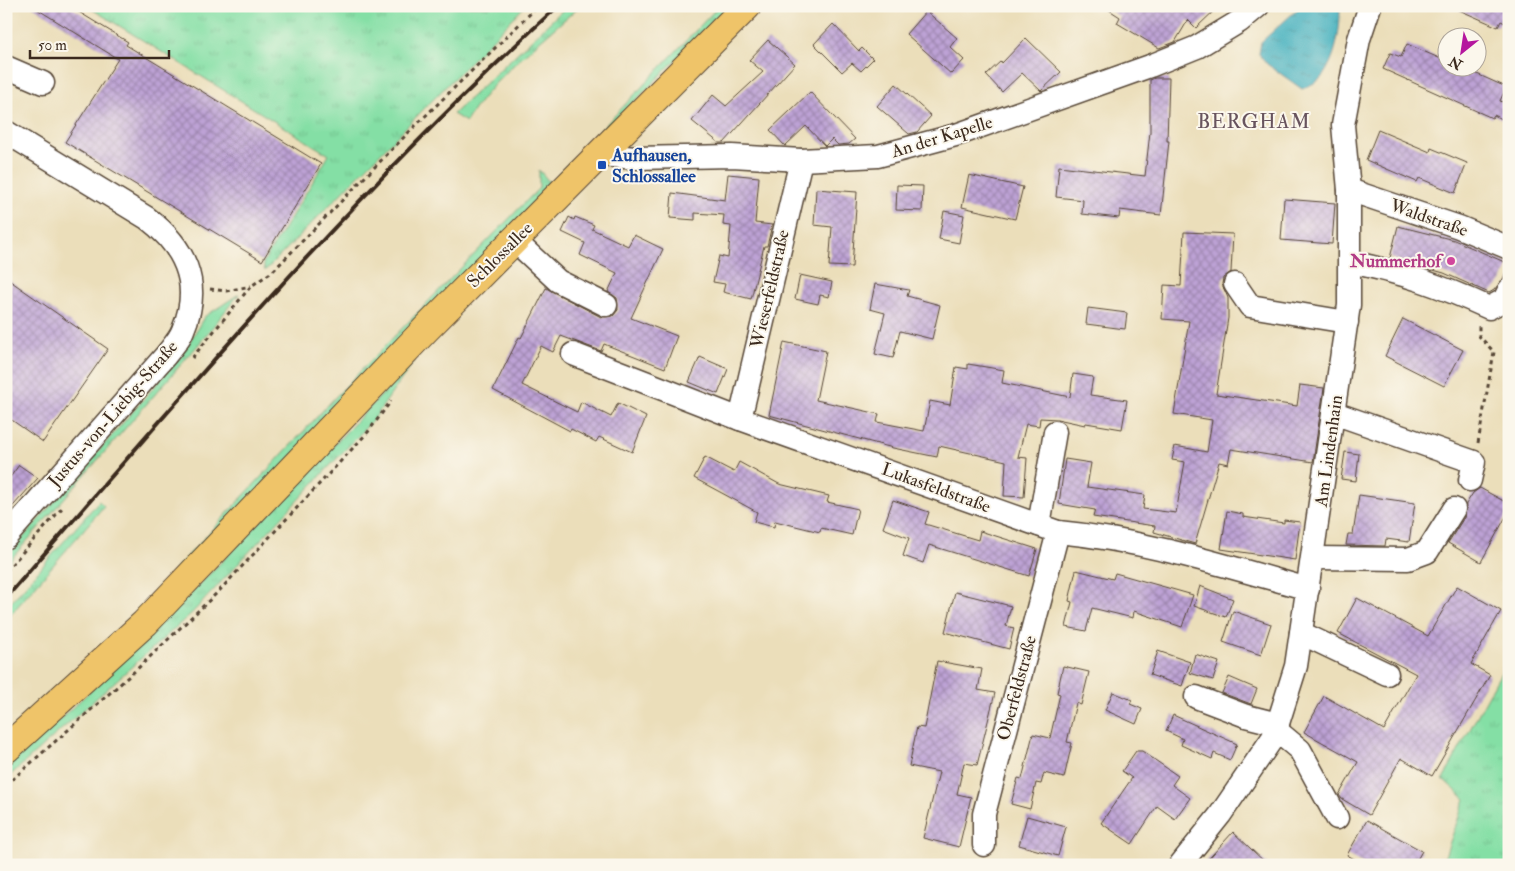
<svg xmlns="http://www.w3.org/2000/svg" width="1515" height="871" font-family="'IM FELL Double Pica',serif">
<defs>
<pattern id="grass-tufts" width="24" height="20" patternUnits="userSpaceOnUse" patternTransform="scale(1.25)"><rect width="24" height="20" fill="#84dfa5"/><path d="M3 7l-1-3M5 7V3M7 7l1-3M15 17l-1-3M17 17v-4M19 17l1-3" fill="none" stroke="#73c08e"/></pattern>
<pattern id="water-ripples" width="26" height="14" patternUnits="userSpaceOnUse" patternTransform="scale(1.25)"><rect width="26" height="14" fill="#41afbd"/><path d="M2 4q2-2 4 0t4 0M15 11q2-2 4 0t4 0" fill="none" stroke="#388f99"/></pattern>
<pattern id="building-cross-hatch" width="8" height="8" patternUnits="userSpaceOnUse" patternTransform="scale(1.25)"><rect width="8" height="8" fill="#bda2d5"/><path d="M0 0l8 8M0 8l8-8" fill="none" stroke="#9b84ac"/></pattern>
</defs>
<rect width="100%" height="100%" fill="#fbf7ec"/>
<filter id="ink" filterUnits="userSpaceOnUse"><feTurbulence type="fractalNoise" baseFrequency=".02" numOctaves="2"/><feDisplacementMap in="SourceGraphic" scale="10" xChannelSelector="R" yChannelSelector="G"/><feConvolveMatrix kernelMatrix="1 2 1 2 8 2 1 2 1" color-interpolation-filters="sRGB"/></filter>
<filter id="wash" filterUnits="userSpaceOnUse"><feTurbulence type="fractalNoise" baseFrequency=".0096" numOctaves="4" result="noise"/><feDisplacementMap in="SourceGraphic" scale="20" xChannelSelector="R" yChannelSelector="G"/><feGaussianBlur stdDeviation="1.12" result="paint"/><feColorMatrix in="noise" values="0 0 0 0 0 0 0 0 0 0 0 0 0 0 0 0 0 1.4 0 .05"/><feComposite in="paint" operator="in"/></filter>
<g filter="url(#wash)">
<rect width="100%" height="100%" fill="#ebdeba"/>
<!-- grass -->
<g fill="url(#grass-tufts)" stroke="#608462">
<path d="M87 6H525L265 271 263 263 329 155Z"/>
<path d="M567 6H580C543 39 490 80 466 122L453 114Z"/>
<path d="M719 6H729L562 175H558Z"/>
<path d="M539 170 552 185 177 578 172 573 341 391 539 188Z"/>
<path d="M239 294 199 344 6 565V557L182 355 204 317Z"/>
<path d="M415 360 373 420 193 612 6 779V767C152 641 282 498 415 360Z"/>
<path d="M99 501 104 506 6 620V608Z"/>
<path d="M1509 658V865H1442L1465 799 1443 779Z"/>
</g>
<!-- water -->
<path fill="url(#water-ripples)" stroke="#3e6c6e" d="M1301 6H1335L1340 10C1340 32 1336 58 1322 77 1318 82 1308 86 1302 89L1267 64 1259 54 1261 42Z"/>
<g id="blocks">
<!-- building -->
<g fill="url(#building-cross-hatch)">
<path d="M32 6H69L128 42 126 45 321 164 262 261 65 142 118 59Z"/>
<path d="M1103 6H1219L1196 28 1188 20 1175 42 1159 48 1117 23 1120 17Z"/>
<path d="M1450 6H1509V25L1501 21 1498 27Z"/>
<path d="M926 11 957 38 950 47 964 60 951 74 906 34Z"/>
<path d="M833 24 859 51 862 48 873 59 861 71 852 63 842 72 814 44Z"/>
<path d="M1026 38 1061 72 1041 91 1022 73 1002 92 986 75 1001 61 1002 63Z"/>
<path d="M768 40 795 64 724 143H719L692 121 713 95 726 106 763 72 749 60Z"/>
<path d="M1407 44 1448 62V68L1468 70 1506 87 1500 101 1509 104 1504 120 1494 115 1492 118 1383 69 1390 53 1401 57Z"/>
<path d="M1155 78H1169L1167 141H1169L1161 215 1120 210 1119 218 1082 214 1083 200 1056 197 1059 166 1145 176 1150 132V80Z"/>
<path d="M896 84 931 116 917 132 909 134 877 106Z"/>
<path d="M810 92 855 139 849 144 838 145 832 139 825 146 806 126 785 146 770 130Z"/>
<path d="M1378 130 1430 152 1431 148 1467 163 1455 193 1419 178 1417 182 1366 160Z"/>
<path d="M728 174 759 177 755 223 772 225 767 246H764L751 299 723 292 725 284 713 282 719 256 728 258 731 226 723 225 724 215 695 213V220L670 218 672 193 725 200Z"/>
<path d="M969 175 1023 187 1015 219 962 207Z"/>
<path d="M897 185 923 186 922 211 896 210Z"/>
<path d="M816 189 857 192 852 267 829 266 832 227 814 225Z"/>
<path d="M1284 199 1335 203 1332 244 1281 240Z"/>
<path d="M944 211 964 215 959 243 939 239Z"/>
<path d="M569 217 574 220 575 217 594 225 592 229 628 246 634 235 663 249 631 318 677 336 665 368 604 344 601 351 561 336 553 352 541 346 522 385 577 412 581 402 611 417 618 403 646 417 632 452 599 437 596 442 571 429 570 431 493 390 519 337 521 338 546 288 601 317 613 316 618 310 617 298 608 292 617 273 580 255 585 243 562 232Z"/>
<path d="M1398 226 1454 240 1509 264 1503 279 1494 290 1489 293 1444 273 1390 258Z"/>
<path d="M1184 232 1233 234 1231 272 1223 278 1222 284 1228 298V318L1216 394 1297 406 1300 385 1324 388 1313 462 1231 449 1228 464 1219 462 1195 544 1154 532 1155 526 1093 517 1095 510 1059 504 1065 459 1091 463 1087 487 1145 495 1143 509 1176 513 1185 462 1172 460 1175 446 1207 452 1212 420 1174 414 1189 321 1162 319 1164 285 1181 286Z"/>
<path d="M800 275 832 282 829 297 820 295 818 304 795 299Z"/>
<path d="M6 278 108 349 43 442 6 416Z"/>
<path d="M875 284 909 290 907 296 940 305 932 339 900 331 893 358 875 354 885 313 870 309Z"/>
<path d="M1088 308 1127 313 1125 329 1086 324Z"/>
<path d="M1403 319 1463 350 1444 386 1385 356Z"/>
<path d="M784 342 826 351 816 400 879 414 877 422 924 431 930 401 950 405 956 367 968 369V364L1004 370 1002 383 1070 397 1073 374 1093 377 1090 395 1127 400 1122 429 1086 423 1085 425 1057 419 1040 418 1039 426 1026 424 1018 457 1027 458 1024 497 1004 496 1006 461 939 446 937 457 893 448 769 415Z"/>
<path d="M700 357 728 369 718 394 689 382Z"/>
<path d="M1345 452 1359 454 1356 481 1341 479Z"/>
<path d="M705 457 734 472 739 462 779 484 829 496 827 502 858 509 852 535 821 528 820 532 775 521 774 527 754 522 757 512 694 478Z"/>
<path d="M19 465 38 478 6 514V483Z"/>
<path d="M1480 488 1509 504V511L1481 562 1448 543 1465 516 1466 504 1473 493Z"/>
<path d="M1359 495 1415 503 1409 542 1386 539 1385 546 1346 545 1348 534H1353Z"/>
<path d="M893 500 929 512 925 524 978 540 980 531 1037 549 1029 576 929 545 923 563 903 556 909 538 883 528Z"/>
<path d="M1227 511 1243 514V517L1284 523V520L1300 522 1295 560 1221 549Z"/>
<path d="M1076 570 1113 579 1115 573 1193 595 1182 627 1134 611 1133 618 1092 608 1086 631 1066 627 1072 602 1069 601Z"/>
<path d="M1200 586 1233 599 1226 617 1194 606Z"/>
<path d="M1457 586 1501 611 1471 664 1490 675 1432 776 1401 758 1369 815 1342 799 1339 795 1358 762 1304 732 1324 696 1384 730 1416 674 1338 633 1357 598 1428 636Z"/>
<path d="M955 592 1011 606 1006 626 1014 628 1009 649 945 632Z"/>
<path d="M1233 611 1271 624 1261 655 1223 642Z"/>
<path d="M1158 651 1190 662 1182 686 1150 675Z"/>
<path d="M1195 654 1219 662 1213 680 1190 673Z"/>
<path d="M937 661 982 669 978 690 995 693 977 765 964 763 957 794 971 797 959 847 923 838 939 772 909 766 917 727 924 728Z"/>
<path d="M1063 666 1089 672 1081 705 1076 703 1067 742 1072 743 1064 778 1044 773 1041 784 1036 783 1030 809 1011 804 1018 778 1022 779 1033 734 1050 738 1060 694 1057 693Z"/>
<path d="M1229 677 1257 689 1251 704 1222 693Z"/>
<path d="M1113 692 1132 700 1130 704 1142 709 1136 724 1105 710Z"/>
<path d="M1173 715 1237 744 1230 760 1214 753 1212 759 1181 745 1183 739 1166 731Z"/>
<path d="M1136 751H1142L1178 776 1172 785 1190 798 1175 819 1157 806 1132 844 1101 823 1132 778 1122 771Z"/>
<path d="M1027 816 1066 827 1058 856 1019 845Z"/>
<path d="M1367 820 1422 851 1414 865H1365L1347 855Z"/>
<path d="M1233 832 1268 865H1203Z"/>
</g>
</g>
</g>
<g filter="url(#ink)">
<use href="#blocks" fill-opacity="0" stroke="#554535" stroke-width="1"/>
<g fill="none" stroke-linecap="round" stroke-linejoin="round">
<defs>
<g id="minor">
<path d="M6 67 43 83"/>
<path d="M6 132 147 218C184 246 203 283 183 330 180 339 172 347 166 355L6 537"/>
<path d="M601 155 636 158 732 156 801 160 878 156 956 135 1150 66 1197 47 1240 21 1258 6"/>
<path d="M1349 190 1459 227 1509 248"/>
<path d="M515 241 558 281 606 305"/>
<path d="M1350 262C1404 273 1439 285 1489 308L1504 300 1509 290"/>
<path d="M1235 284 1250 306 1347 322"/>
<path d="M573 354 740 419 1058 532C1144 540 1226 566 1308 589"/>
<path d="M1334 413 1474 462 1470 480"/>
<path d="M740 419 801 160"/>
<path d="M1039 525 1055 432"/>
<path d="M1313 558 1408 559 1427 552 1454 509"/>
<path d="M1301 633 1387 674"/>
<path d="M1196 697 1246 716 1278 724"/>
<path d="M1276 730 1300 750 1337 818"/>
<path d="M984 845V814L1058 532"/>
<path d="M1180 865 1220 815 1274 736 1296 666 1349 305V190L1343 125 1359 39 1370 6"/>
</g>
<path id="major" d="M6 749 145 623 426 329 747 6"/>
</defs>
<!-- minor casing -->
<use href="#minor" stroke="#554535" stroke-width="25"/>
<!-- major casing -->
<use href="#major" stroke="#554535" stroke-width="30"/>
<!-- path -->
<g stroke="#554535" stroke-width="3" stroke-dasharray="4 4" stroke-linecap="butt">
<path d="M210 289 226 291 251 286"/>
<path d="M192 358 251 286 272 272 408 133 538 6"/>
<path d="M1478 443 1494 352 1479 336V324"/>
<path d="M6 571 62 508"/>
<path d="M6 785 136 670 219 591 368 432 391 401"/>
</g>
<!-- minor -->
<use href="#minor" stroke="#fff" stroke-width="22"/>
<!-- major -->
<use href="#major" stroke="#efc469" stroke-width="28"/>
<!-- rail -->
<path stroke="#3b2a1e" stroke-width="4" d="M6 598C183 394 358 188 558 6"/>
</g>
</g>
<!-- markers -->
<rect fill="#1a4fb4" stroke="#fbf7ec" stroke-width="2" x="597" y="160" width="10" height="10" rx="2.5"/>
<circle fill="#d1479c" stroke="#fbf7ec" stroke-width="2" cx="1451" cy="261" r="5"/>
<g text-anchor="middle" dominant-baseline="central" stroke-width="4" stroke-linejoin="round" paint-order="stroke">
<!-- street labels -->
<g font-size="18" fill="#3b2a1e" stroke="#fbf7ec">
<text transform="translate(942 137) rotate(-17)">An der Kapelle</text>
<text transform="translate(1429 218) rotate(19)">Waldstraße</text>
<text transform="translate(500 255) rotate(-45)">Schlossallee</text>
<text transform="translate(770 289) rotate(-77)">Wieserfeldstraße</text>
<text transform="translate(113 414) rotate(-49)">Justus-von-Liebig-Straße</text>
<text transform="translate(1329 451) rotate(-82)">Am Lindenhain</text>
<text transform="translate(936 488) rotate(20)">Lukasfeldstraße</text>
<text transform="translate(1017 688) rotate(-75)">Oberfeldstraße</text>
</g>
<!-- transit labels -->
<g font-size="18" font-weight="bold" fill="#164399" stroke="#fbf7ec" text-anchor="start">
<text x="612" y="155">Aufhausen,<tspan x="612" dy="21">Schlossallee</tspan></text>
</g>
<!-- hotel labels -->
<g font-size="18" font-weight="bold" fill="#b23c85" stroke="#fbf7ec" text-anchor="end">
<text x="1441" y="261">Nummerhof</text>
</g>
<!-- quarter labels -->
<g font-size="20" letter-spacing="1" fill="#68545e" stroke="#fbf7ec">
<text x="1254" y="121">BERGHAM</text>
</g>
</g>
<!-- margin -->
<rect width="1515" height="871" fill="none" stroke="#fbf7ec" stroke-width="25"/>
<!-- north arrow -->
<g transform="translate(1462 52) rotate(210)"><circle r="24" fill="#fbf7ec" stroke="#aea59a"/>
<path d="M0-4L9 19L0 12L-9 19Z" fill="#b5179e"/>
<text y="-8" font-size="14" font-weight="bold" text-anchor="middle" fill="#3b2a1e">N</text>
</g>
<!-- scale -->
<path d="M30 50v8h139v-8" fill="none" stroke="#3b2a1e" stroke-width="2.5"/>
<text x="38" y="50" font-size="15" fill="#3b2a1e" stroke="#fbf7ec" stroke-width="4" paint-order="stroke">50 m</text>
</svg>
